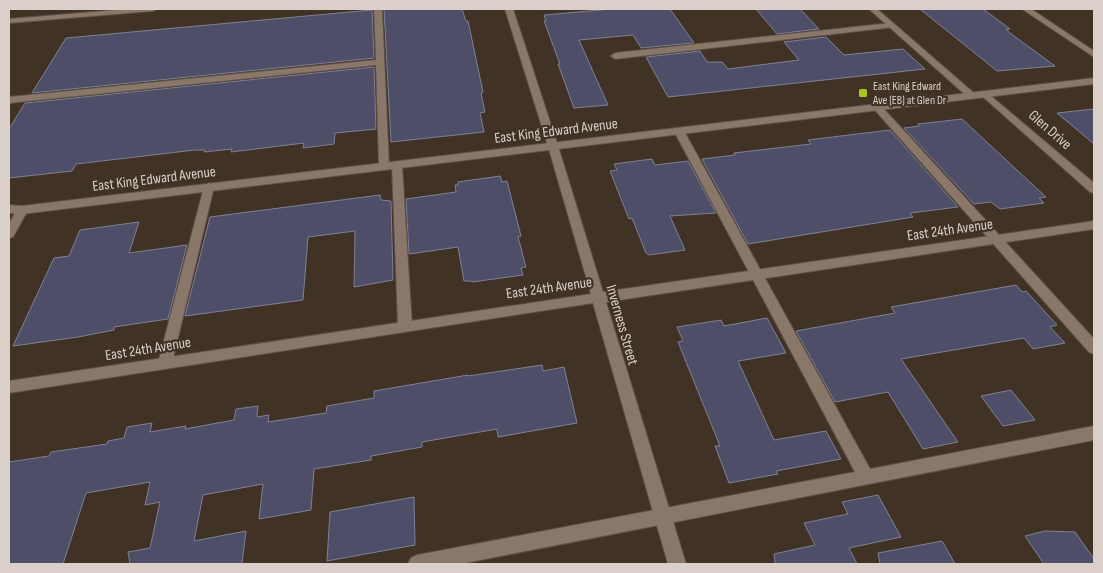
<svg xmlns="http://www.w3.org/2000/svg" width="1103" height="573" font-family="'Sofia Sans Condensed',sans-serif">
<rect width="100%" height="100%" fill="#413226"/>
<!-- building -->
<g fill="#4e4e69" stroke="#808094">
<path d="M384 9H462L466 21H468L483 92 481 93 485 112 480 113 484 132 391 142Z"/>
<path d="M612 9H670L694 43 641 48 633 35 579 40 608 105 574 108 558 64H560L544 21H546L544 15Z"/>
<path d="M756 9H800L819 29 777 34Z"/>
<path d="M920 9H983L1010 29H1006L1010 33 1055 66 997 71Z"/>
<path d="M372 10 374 58 32 93 66 38Z"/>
<path d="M826 37 844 55 903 49 925 69 668 97 646 57 700 51 707 62H722L728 69 799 60 784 42Z"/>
<path d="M374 67 376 129 335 133 334 144 303 148 304 143 231 152 232 149 204 152 205 150H195L76 164 72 171 9 178V129L25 103Z"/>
<path d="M1094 109V144L1057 113Z"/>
<path d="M962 119 1046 197 1039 198 1044 203 1000 209 991 202 974 204 904 128 919 126 918 124Z"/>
<path d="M890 130 958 207 910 213 913 217 748 244 702 159 735 155 734 153 811 144 808 140Z"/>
<path d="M652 159 655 165 688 161 716 213 670 216 685 250 649 255 646 253 632 218 629 219 610 171 617 170 614 164Z"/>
<path d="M500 176 502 182 507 181 521 236 518 237 526 267 521 268 523 275 472 282 471 281H464L458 247 409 254 406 199 456 192 455 185H458V182Z"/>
<path d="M380 195 381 200 391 201 393 280 354 287 355 231 308 237 303 300 185 316 210 217Z"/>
<path d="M139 222 129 253 187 245 168 319 114 327V330L78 337 13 346 54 258 69 256 80 230Z"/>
<path d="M1016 285 1022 292 1026 291 1057 325 1050 327 1065 343 1033 349 1024 338 901 359 958 442 923 449 888 392 835 402 796 331 895 313 891 307Z"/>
<path d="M767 318 786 353 738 361 774 440 826 431 841 459 776 471 778 474 729 483 715 446H720L678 342 683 341 677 327 721 320 724 326Z"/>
<path d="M542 365 543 371 564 367 577 423 498 437 497 429 422 442V447L371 456V460L314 469 311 510 259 519 263 484 203 495 194 541 246 531 242 564H130L128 552 150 548 160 502 145 505 150 482 86 493 63 564H9V462L49 456 51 452 107 444 108 441 124 438 127 427 152 423 150 432 186 426 185 429 234 420 236 409 258 406 257 417 269 415 268 422 326 413 327 406 374 398V391L468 375V376Z"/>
<path d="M1011 390 1035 420 1003 426 981 396Z"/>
<path d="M878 495 901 537 849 548 857 564H775L774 554 815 545 804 523 848 514 842 502Z"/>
<path d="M414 497 415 545 327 561 330 512Z"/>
<path d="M1045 531 1075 532 1094 559V564H1044L1025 536Z"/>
<path d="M942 541 955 564H880L878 553Z"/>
</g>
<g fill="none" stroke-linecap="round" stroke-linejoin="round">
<defs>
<g id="lane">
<path d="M374 9H382L389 166 384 169 379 166 376 65 9 103V97L376 60Z"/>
<path d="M891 23 895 25 894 27 615 59 611 56 615 53Z"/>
<path d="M877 104 880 105 908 135 1094 339V354L1089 352 874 109V105Z"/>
<path d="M679 128 684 131 870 469 1094 426V440L460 564H408L411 558 417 555 855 472 674 131Z"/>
<path d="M397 162 402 165 412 326 410 330 405 331 400 330 398 326 392 165Z"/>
<path d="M209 183 214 187 172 363 170 367 165 369 160 367 158 363 204 187Z"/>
</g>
<g id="street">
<path d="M128 9H157L153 11 9 23V19Z"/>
<path d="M505 9H513L558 146 603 292 1094 221V229L606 302 686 564H668L593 303 9 393V381L591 294 548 146Z"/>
<path d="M869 9H877L975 94V98H969Z"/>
<path d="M1022 9H1031L1094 51V57Z"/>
<path d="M985 91 1094 183V193L1090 192 982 96 980 94Z"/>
<path d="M22 206 28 210 13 237 9 238V224L18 207Z"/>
</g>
<path id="secondary" d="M1094 78V84L22 214 9 213V205L22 206Z"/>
</defs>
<!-- lane casing -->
<use href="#lane" stroke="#5d5147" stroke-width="2"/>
<!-- street casing -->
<use href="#street" stroke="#5d5147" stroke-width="2"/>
<!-- secondary casing -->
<use href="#secondary" stroke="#5d5147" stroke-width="2"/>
<!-- lane -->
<use href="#lane" fill="#89776a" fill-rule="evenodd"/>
<!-- street -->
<use href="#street" fill="#89776a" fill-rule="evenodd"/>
<!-- secondary -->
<use href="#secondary" fill="#89776a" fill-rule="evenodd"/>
</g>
<!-- markers -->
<rect fill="#a8c71c" stroke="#413226" stroke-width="2" x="858" y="88" width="10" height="10" rx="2.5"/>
<g text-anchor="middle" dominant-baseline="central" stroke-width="4.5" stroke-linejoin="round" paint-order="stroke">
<!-- far-poi labels -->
<g font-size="12" fill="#dad0c9" stroke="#413226" text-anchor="start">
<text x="873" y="86">East King Edward<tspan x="873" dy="14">Ave (EB) at Glen Dr</tspan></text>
</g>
<!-- street labels -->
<g font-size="15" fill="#dad0c9" stroke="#413226">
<text transform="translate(1050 130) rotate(41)">Glen Drive</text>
<text transform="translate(556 131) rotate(-7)">East King Edward Avenue</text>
<text transform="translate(154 179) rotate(-7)">East King Edward Avenue</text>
<text transform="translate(950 230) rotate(-8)">East 24th Avenue</text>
<text transform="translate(549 288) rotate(-8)">East 24th Avenue</text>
<text transform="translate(622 325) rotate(74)">Inverness Street</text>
<text transform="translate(148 349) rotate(-9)">East 24th Avenue</text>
</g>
</g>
<!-- border -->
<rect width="1103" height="573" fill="none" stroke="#dad0c9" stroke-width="20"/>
</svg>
